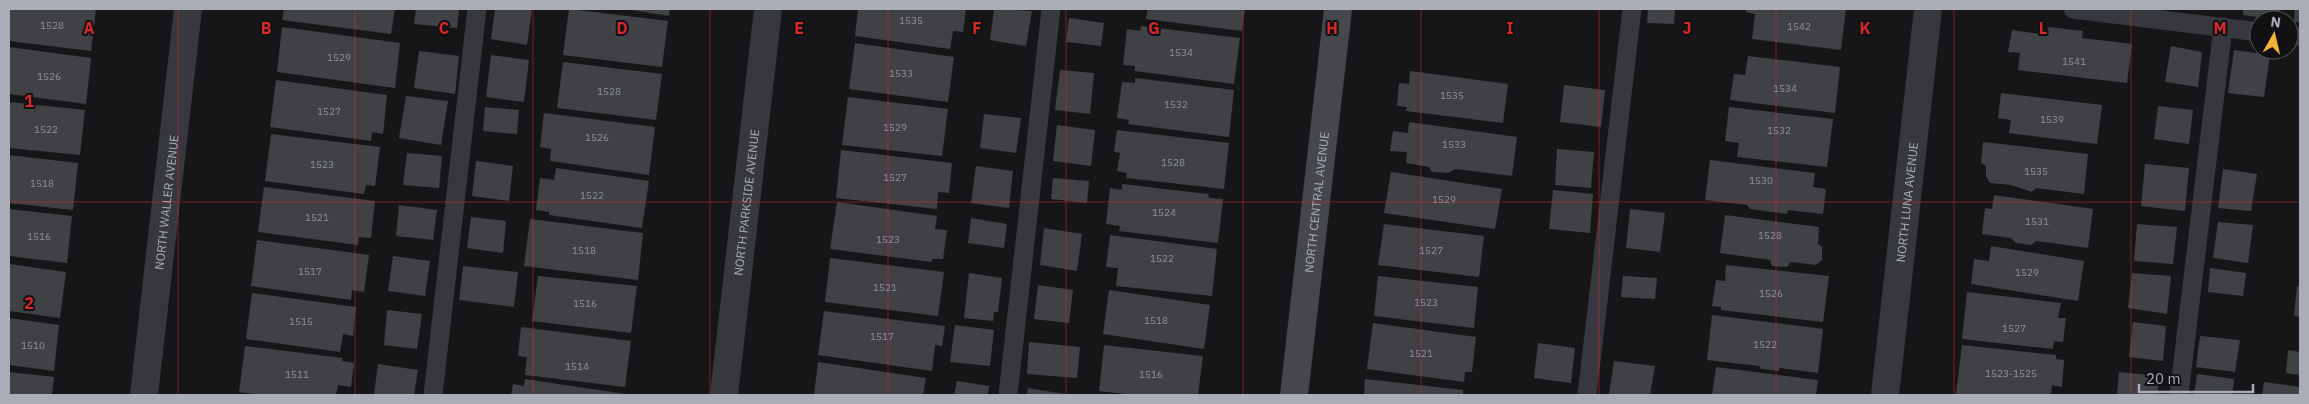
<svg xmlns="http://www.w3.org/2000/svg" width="2309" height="404" font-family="'IBM Plex Sans',sans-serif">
<rect width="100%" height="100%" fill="#161618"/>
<!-- building -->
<g fill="#404145">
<path d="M9 9H96L91 51 9 41Z"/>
<path d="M284 9H395L391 34 282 20Z"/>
<path d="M416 9H459L457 28 414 24Z"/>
<path d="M495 9H532L527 45 491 39Z"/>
<path d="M569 9 668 21 662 67 563 55Z"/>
<path d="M625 9H670L669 16Z"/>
<path d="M858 9H966L963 32 953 31 950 49 855 36Z"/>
<path d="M994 9 1032 11 1026 46 990 40Z"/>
<path d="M1148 9H1245L1242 31 1146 19Z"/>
<path d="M1648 9H1675L1674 24 1647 23Z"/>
<path d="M1746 9H1846L1841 50 1752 39 1755 14 1746 12Z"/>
<path d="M2243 9H2280L2279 20 2243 15Z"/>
<path d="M2295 9H2300V22H2294Z"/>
<path d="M1069 18 1104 23 1101 46 1066 42Z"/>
<path d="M1141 26 1240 38 1234 84 1135 71V66L1123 65 1127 29 1140 31Z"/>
<path d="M282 27 400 43 395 88 277 72Z"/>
<path d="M2048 27 2083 31 2082 38 2132 44 2127 83 2018 70 2020 53 2008 52 2012 30 2047 35Z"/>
<path d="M855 43 954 57 948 102 849 89Z"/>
<path d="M2171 46 2202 52 2198 87 2165 82Z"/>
<path d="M9 47 91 58 86 104 9 94Z"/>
<path d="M2234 50 2270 55 2264 97 2228 93Z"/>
<path d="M419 51 459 56 455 94 414 88Z"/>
<path d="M491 55 529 60 524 102 486 97Z"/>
<path d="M1748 56 1840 67 1835 113 1730 100 1734 74 1745 75Z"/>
<path d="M563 62 662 74 656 120 557 108Z"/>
<path d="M1060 70 1094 73 1090 114 1055 110Z"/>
<path d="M1410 71 1508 84 1503 123 1406 111 1407 107 1397 106 1399 83 1409 84Z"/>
<path d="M1135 78 1234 90 1229 137 1128 124 1129 120 1117 118 1122 82 1135 83Z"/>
<path d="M276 80 387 95 383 134 372 132 371 141 270 127Z"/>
<path d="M1564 85 1605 90 1601 127 1560 122Z"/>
<path d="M2001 93 2102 105 2097 144 2009 133 2011 120 1998 118Z"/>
<path d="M406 96 448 101 441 145 399 138Z"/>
<path d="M848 97 948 109 942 156 842 145Z"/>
<path d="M9 102 85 110 80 155 9 148Z"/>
<path d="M2158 106 2193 110 2189 144 2154 139Z"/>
<path d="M485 107 519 110 517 134 483 131Z"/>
<path d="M1729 107 1833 119 1827 167 1737 157 1739 143 1725 141Z"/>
<path d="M544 113 655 127 649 175 550 161 551 149 540 147Z"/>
<path d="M984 114 1021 118 1016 153 980 148Z"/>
<path d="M1409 122 1517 137 1512 176 1456 169 1448 173 1432 172 1429 167 1406 163 1407 152 1390 151 1393 131 1408 133Z"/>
<path d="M1057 125 1095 130 1091 166 1053 161Z"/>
<path d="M1117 130 1229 143 1224 189 1126 178 1127 173 1117 171 1120 153 1114 152Z"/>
<path d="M271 134 380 147 375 186 366 185 364 194 265 181Z"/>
<path d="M1983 142 2088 154 2084 194 2036 188 2032 192 2011 185 1990 183 1986 176V166L1981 163Z"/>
<path d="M1557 149 1594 152 1591 188 1555 185Z"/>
<path d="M841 150 952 163 949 193 938 192 937 209 836 198Z"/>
<path d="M407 153 442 156 439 188 403 185Z"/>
<path d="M9 155 78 163 73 210 9 203Z"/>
<path d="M1710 160 1815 173 1813 187 1826 189 1823 214 1788 210 1787 214 1750 209 1747 205 1705 200Z"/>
<path d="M476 161 513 166 509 201 472 196Z"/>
<path d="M2145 164 2189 168 2185 211 2141 206Z"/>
<path d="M976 166 1013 171 1009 208 971 203Z"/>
<path d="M556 168 649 181 642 228 549 215V212L536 210 540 178 554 180Z"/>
<path d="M2223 169 2257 174 2251 211 2218 208Z"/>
<path d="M1391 172 1502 189 1495 229 1384 213Z"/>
<path d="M1053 178 1089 181 1087 203 1051 199Z"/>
<path d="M1122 184 1208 194 1209 198 1223 199 1218 243 1119 231 1120 226 1106 224 1110 188 1122 190Z"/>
<path d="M264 187 375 201 371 238 359 237 358 245 258 232Z"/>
<path d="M1553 190 1593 194 1590 233 1549 229Z"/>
<path d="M1994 195 2093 209 2088 248 2036 241 2031 245 2016 243 2011 238 1982 234 1985 208 1992 209Z"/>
<path d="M837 202 937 216 935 229 947 230 943 259H932V262L830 249Z"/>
<path d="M399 205 437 210 433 240 396 236Z"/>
<path d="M9 209 72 216 67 263 9 256Z"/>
<path d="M1630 209 1665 213 1660 252 1626 248Z"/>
<path d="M1725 215 1819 227 1818 244 1822 247V260L1816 265 1791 262 1787 267 1772 266 1770 260 1720 253Z"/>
<path d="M471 217 506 221 503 253 467 248Z"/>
<path d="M971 218 1007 224 1004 248 968 243Z"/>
<path d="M530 219 643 233 638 280 524 266Z"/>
<path d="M2218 222 2253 225 2248 263 2213 258Z"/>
<path d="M1384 224 1484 236 1479 277 1378 265Z"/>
<path d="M2137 224 2177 227 2173 264 2134 261Z"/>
<path d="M1044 228 1082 234 1077 271 1040 265Z"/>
<path d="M1110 235 1217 249 1212 296 1116 286 1118 268 1106 267Z"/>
<path d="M257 240 369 255 364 292 352 290 351 300 251 286Z"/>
<path d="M1991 246 2084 261 2078 301 1971 284 1974 259 1989 261Z"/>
<path d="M393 256 430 261 425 296 388 291Z"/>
<path d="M830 258 944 272 938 316 825 302Z"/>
<path d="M9 264 66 272 60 318 9 311Z"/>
<path d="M1726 265 1829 276 1823 322 1721 310V307L1712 306 1716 280 1725 281Z"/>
<path d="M463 266 518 272 514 307 459 300Z"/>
<path d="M2210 268 2246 273 2243 296 2208 292Z"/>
<path d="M969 273 1002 278 998 312H994L993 321 964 318Z"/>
<path d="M2132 273 2171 276 2167 314 2128 308Z"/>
<path d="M538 276 637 286 631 333 532 321Z"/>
<path d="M1378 276 1478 287 1474 328 1374 316Z"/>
<path d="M1623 276 1657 278 1655 299 1621 297Z"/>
<path d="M1038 285 1073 290 1069 323 1034 319Z"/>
<path d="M2297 286 2300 287V317L2294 316Z"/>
<path d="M1109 290 1210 305 1204 349 1103 334Z"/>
<path d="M1967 292 2061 303 2058 318H2066L2063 342 2054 341 2053 349 1962 339Z"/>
<path d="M252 293 356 307 353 336 343 334 340 352 246 339Z"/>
<path d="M387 310 422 314 417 349 384 345Z"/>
<path d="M824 311 945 326 942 346 935 345 932 371 818 355Z"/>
<path d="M1712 315 1823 329 1818 373 1779 368V371L1761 369 1759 366 1707 360Z"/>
<path d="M9 318 59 325 54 371 9 365Z"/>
<path d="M2133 322 2166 326 2163 361 2129 357Z"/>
<path d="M1373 323 1476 337 1472 372H1465L1464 382 1367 369Z"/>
<path d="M955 325 994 330 990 366 950 362Z"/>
<path d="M521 327 631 341 625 387 525 375 527 357 518 356Z"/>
<path d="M2200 336 2240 340 2235 372 2196 367Z"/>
<path d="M1029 342 1080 347 1077 378 1027 374Z"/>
<path d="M1538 343 1575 348 1571 383 1534 378Z"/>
<path d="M1104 345 1203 356 1198 395H1133L1099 391Z"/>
<path d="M1962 345 2056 355V359L2064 360 2062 387 2052 385 2051 395 1956 394Z"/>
<path d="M245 346 342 358V361L354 363 351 387 338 385 336 395H262L239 392Z"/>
<path d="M2288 350 2300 352V375L2286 373Z"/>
<path d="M1614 361 1655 366 1650 395H1609Z"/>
<path d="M818 362 926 378 923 395H814Z"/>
<path d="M378 364 418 370 414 395H374Z"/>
<path d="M1716 367 1818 380 1816 395H1712Z"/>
<path d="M9 372 54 377 52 395H9Z"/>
<path d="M2119 372 2159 376 2157 395H2117Z"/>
<path d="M2197 374 2234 379 2232 395H2194Z"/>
<path d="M525 379 625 394V395H511L513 384 524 386Z"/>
<path d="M1365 379 1463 390V395H1364Z"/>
<path d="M957 381 989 386 988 395H954Z"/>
<path d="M2264 382 2300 387V395H2262Z"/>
<path d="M1028 388 1064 394V395H1027Z"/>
</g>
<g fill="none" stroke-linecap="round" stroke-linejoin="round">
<!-- lane -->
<g stroke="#37383d" stroke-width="19">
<path d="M2073 9 2259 32"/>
<path d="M2289 35 2300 37"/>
<path d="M433 395 477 9"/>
<path d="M1008 395 1051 9"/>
<path d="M1587 395 1632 9"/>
<path d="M2179 395 2223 27"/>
</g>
<!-- street -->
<g stroke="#37383d" stroke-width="28">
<path id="s1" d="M144 395 188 9"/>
<path id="s2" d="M724 395 768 9"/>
<path id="s3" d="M1885 395 1928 9"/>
</g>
<!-- secondary -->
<path stroke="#45474d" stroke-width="28" id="s4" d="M1294 395 1338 9"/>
</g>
<!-- grid -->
<path fill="none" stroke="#d62828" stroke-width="1" stroke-opacity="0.55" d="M178 9V395M355 9V395M533 9V395M710 9V395M888 9V395M1066 9V395M1243 9V395M1421 9V395M1599 9V395M1776 9V395M1954 9V395M2131 9V395M9 202H2300"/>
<g text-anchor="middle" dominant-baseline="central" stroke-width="4" stroke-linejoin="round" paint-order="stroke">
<!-- number labels -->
<g font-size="10" fill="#8e929b">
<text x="911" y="20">1535</text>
<text x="52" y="25">1528</text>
<text x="1799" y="26">1542</text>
<text x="1181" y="52">1534</text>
<text x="339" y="57">1529</text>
<text x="2074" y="61">1541</text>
<text x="901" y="73">1533</text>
<text x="49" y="76">1526</text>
<text x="1785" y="88">1534</text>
<text x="609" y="91">1528</text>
<text x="1452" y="95">1535</text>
<text x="1176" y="104">1532</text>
<text x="329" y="111">1527</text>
<text x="2052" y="119">1539</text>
<text x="895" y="127">1529</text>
<text x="46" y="129">1522</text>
<text x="1779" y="130">1532</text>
<text x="597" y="137">1526</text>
<text x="1454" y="144">1533</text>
<text x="1173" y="162">1528</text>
<text x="322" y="164">1523</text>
<text x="2036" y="171">1535</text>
<text x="895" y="177">1527</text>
<text x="1761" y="180">1530</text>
<text x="42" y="183">1518</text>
<text x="592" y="195">1522</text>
<text x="1444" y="199">1529</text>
<text x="1164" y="212">1524</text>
<text x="317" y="217">1521</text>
<text x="2037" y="221">1531</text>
<text x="1770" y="235">1528</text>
<text x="39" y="236">1516</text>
<text x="888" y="239">1523</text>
<text x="584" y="250">1518</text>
<text x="1431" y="250">1527</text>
<text x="1162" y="258">1522</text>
<text x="310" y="271">1517</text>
<text x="2027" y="272">1529</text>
<text x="885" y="287">1521</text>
<text x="1771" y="293">1526</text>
<text x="1426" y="302">1523</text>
<text x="585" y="303">1516</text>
<text x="1156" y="320">1518</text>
<text x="301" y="321">1515</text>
<text x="2014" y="328">1527</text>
<text x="882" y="336">1517</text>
<text x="1765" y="344">1522</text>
<text x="33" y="345">1510</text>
<text x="1421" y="353">1521</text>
<text x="577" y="366">1514</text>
<text x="2011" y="373">1523-1525</text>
<text x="297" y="374">1511</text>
<text x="1151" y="374">1516</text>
</g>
<!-- street labels -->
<g font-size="12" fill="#a8adb8" stroke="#111113">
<text stroke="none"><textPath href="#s1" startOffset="194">NORTH WALLER AVENUE</textPath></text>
<text stroke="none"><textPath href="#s2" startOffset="194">NORTH PARKSIDE AVENUE</textPath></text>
<text stroke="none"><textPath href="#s4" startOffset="194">NORTH CENTRAL AVENUE</textPath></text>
<text stroke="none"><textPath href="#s3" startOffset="194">NORTH LUNA AVENUE</textPath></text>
</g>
</g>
<g font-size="16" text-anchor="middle" font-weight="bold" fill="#d62828" stroke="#111113" stroke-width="4" stroke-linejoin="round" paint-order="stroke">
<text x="89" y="34">A</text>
<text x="266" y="34">B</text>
<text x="444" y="34">C</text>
<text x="622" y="34">D</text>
<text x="799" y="34">E</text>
<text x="977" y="34">F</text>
<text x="1154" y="34">G</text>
<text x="1332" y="34">H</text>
<text x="1510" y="34">I</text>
<text x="1687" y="34">J</text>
<text x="1865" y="34">K</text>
<text x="2043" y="34">L</text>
<text x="2220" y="34">M</text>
<text x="29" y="107">1</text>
<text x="29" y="309">2</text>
</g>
<!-- border -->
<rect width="2309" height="404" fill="none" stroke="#a8adb8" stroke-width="20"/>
<!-- north arrow -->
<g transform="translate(2274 35) rotate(8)"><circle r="24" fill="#111113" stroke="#4d4f55"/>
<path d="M0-4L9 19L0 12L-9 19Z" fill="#f2b134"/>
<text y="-8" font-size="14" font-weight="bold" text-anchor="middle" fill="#a8adb8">N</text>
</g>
<!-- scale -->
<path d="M2139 384v8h114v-8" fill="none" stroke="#a8adb8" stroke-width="2.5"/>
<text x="2146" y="384" font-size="15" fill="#a8adb8" stroke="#111113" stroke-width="4" paint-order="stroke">20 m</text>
</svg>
